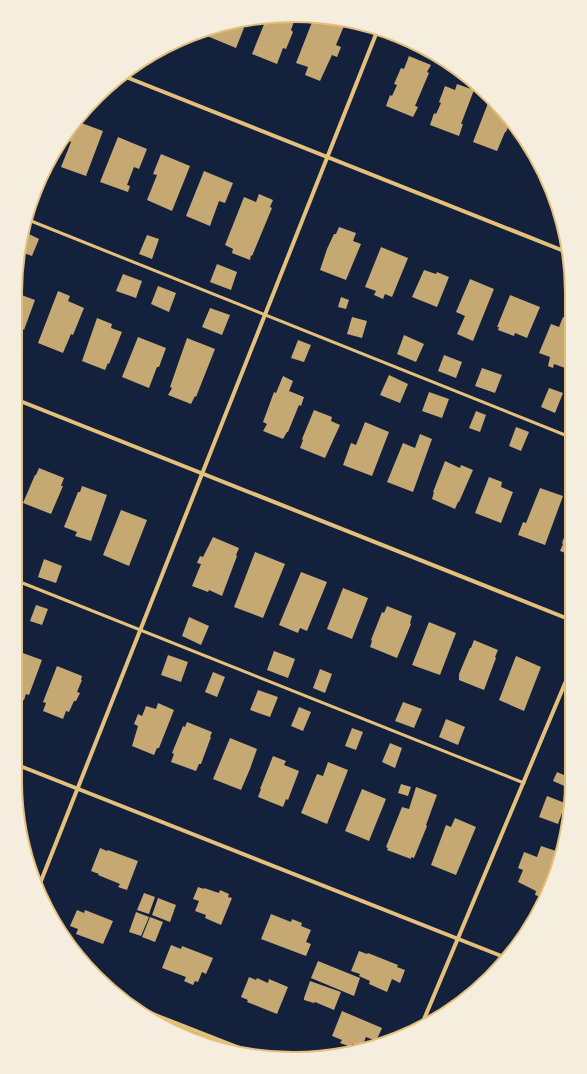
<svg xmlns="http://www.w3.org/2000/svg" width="587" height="1074" font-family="'Fira Sans Condensed',sans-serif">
<rect width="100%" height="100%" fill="#14213d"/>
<!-- building -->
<g fill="#c6a872">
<path d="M275 16H296L291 30 293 32 286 49 283 48 277 64 252 54 267 17Z"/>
<path d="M314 17 324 18 325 17H330L344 21 342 25 344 26 336 45 341 47 337 57 332 55 320 81 305 75 308 67 296 63Z"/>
<path d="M241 21 239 26 244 28 236 48 207 36 210 29 221 25Z"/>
<path d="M409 56 431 65 427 72 429 73 415 106 418 107 413 117 386 106 390 95 392 96 397 85 394 84 401 68 404 69Z"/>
<path d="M457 84 474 90 461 124H463L459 136 430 125 434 113 436 114 441 103 439 102 445 86 455 90Z"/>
<path d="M490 98 510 122 506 132H505L497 151 473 142Z"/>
<path d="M76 121 103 131 86 176 61 167 71 142 67 140Z"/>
<path d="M118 137 147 149 139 169 134 167 127 185 130 186 128 192 100 182Z"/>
<path d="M525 140 527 142 533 153 522 149Z"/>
<path d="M161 154 190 166 172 211 147 200 157 175 153 174Z"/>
<path d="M204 171 233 183 225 203 219 201 210 226 186 216Z"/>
<path d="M259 194 273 200 270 207 272 208 252 256 251 255 250 260 232 253 233 249 225 245 244 197 256 202Z"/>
<path d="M339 227 356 233 353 241 361 244 346 280 320 270 327 249 334 234H336Z"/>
<path d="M29 234 39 239 32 256 21 252Z"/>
<path d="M147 235 159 239 152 259 139 254Z"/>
<path d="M381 247 408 258 392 297 385 294 383 299 374 295 376 291 365 287Z"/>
<path d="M217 264 237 272 231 290 210 282Z"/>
<path d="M424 270 436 274 437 272 449 277 437 307 412 297Z"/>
<path d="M123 274 142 281 136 298 116 291Z"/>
<path d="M470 279 494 289 473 341 457 334 465 316 456 312Z"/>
<path d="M158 286 176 293 169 312 151 304Z"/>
<path d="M58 291 70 296 68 301 84 308 73 335 71 334 63 353 38 343Z"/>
<path d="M16 293 35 300 24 330 23 329 20 336 16 334Z"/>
<path d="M510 295 540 307 527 338 515 333 514 336 498 330 499 327H497Z"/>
<path d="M341 297 349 300 346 309 338 307Z"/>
<path d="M210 308 230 315 222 335 202 327Z"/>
<path d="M352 317 367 321 362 338 347 334Z"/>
<path d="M563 317 570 320V355L565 368 554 364 553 368 548 366 550 357 539 353 551 324 559 327Z"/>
<path d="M97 318 112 324 111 328 122 332 109 364 108 363 105 370 82 361Z"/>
<path d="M404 335 424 344 416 362 397 354Z"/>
<path d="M138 337 166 348 159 367H157L149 388 122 377Z"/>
<path d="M187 338 215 349 196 397 195 396 191 404 168 395 172 388 170 387Z"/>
<path d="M298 340 311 345 304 362 291 358Z"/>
<path d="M444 355 462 362 456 378 438 371Z"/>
<path d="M482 368 502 375 495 393 475 386Z"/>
<path d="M389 375 408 384 400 403 380 395Z"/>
<path d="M283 376 293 381 289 391 304 397 301 406 299 405 288 432H287L283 439 263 431 267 424 263 422 274 392 276 393Z"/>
<path d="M549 388 563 393 555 413 541 407Z"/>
<path d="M429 392 449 399 442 418 422 411Z"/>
<path d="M314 410 332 417 331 421 340 425 325 458 300 448 303 440 302 439Z"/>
<path d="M476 411 486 415 480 432 469 428Z"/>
<path d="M365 422 389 432 372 476 343 465 351 443 356 445Z"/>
<path d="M516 427 529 432 521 451 509 446Z"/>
<path d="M420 434 432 439 413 492 387 482 403 443 415 448Z"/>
<path d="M445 461 460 468 461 465 473 470 459 502H458L455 509 432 499 434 492H433Z"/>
<path d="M39 468 64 478 61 486H63L51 514 23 503 35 475H36Z"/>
<path d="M489 477 502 482 501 487 513 492 501 523 475 513Z"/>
<path d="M82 486 107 495 91 541 75 536 77 532 64 527 78 492H80Z"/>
<path d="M540 488 563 496 545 545 518 535 523 522 526 523Z"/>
<path d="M121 510 147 520 129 566 103 555Z"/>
<path d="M570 521H571V555L560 551 563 544 562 543Z"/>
<path d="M213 537 239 548 236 555 237 556 222 596 209 590 208 592 192 586 201 564 197 563 200 556 203 557Z"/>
<path d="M255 552 285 564 263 618 234 607Z"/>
<path d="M44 559 62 566 56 583 38 577Z"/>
<path d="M301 572 327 582 307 631 300 628 298 633 279 625Z"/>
<path d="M343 588 368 598 352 639 327 629Z"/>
<path d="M36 605 48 609 42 625 30 621Z"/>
<path d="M387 606 412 616 410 623 411 624 397 658 370 647 372 641 371 640 382 612 384 613Z"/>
<path d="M189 617 209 626 201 645 182 636Z"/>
<path d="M429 622 456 633 440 675 412 665Z"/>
<path d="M474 640 498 650 495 657 496 658 484 690 459 680V674L470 648H471Z"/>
<path d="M274 651 295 659 288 678 267 670Z"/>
<path d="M20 652 42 660 29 695 26 694 24 700 15 705V659L17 660Z"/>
<path d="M168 655 188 662 181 682 161 675Z"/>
<path d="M516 656 541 667 524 711 499 700Z"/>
<path d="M57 666 82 676 81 680H82L77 692 80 693 76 701H74L69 712 66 711 63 719 43 711 46 703 43 702Z"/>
<path d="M320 669 332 674 325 693 313 688Z"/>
<path d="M213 672 225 677 217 697 205 692Z"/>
<path d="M258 690 278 697 270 717 250 710Z"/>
<path d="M403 702 422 709 414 728 395 721Z"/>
<path d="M158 703 174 710 159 748H157L154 755 132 746 138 726 134 724 138 714 142 716 146 706 156 709Z"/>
<path d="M299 707 311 712 303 731 291 726Z"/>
<path d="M446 719 465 727 458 745 439 737Z"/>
<path d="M187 722 212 732 210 737H211L201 764H199L196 771 171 762 174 754 172 753 183 726 185 727Z"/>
<path d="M352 728 363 732 356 750 345 746Z"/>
<path d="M230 738 257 749 250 769 241 790 213 779Z"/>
<path d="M390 743 402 748 395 768 382 762Z"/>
<path d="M273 756 286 761 284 765 299 771 288 800 286 799 283 807 258 797 261 789H260Z"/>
<path d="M328 762 348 770 327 824 301 813 317 774 323 776Z"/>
<path d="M557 772 571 778 569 788 553 781Z"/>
<path d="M401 784 411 787 408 796 398 793Z"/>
<path d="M416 787 437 795 426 825 427 826 414 858 411 857V859L387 850 388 848 386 847 402 807 409 809Z"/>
<path d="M362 789 386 799 369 841 345 831Z"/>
<path d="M547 796 570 805 569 815 562 813 558 824 539 817Z"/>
<path d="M455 818 476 827 456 875 431 865 446 825 451 827Z"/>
<path d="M541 846 562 853 544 898 535 895 536 891 518 882 523 870 518 868 524 852 537 857Z"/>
<path d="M100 848 107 851 108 850 138 861 127 890 118 887 120 884 98 875 99 874 91 871Z"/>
<path d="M198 887 204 889V888L219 893 220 890 229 894 228 897 232 898 221 925 205 918 206 915 195 911 199 901 193 899Z"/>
<path d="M144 893 155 897 149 914 137 910Z"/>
<path d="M158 898 176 905 170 922 152 915Z"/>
<path d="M77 910 84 913 85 910 113 921 103 944 76 934 78 929 70 926Z"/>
<path d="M136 912 149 917 141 936 129 932Z"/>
<path d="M271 914 291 922 292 919 302 923 301 926 311 930 306 942 311 944 306 956 261 939Z"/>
<path d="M150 917 163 922 155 942 142 937Z"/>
<path d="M171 945 181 949 182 946 213 958 206 974 202 972 198 982 195 981 193 985 184 981 186 977 162 968Z"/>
<path d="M359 951 367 954 368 953 398 965 397 967 405 970 400 983 392 979 387 992 369 984 370 981 359 976 360 974 351 971Z"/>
<path d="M318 961 360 978 354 996 311 978Z"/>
<path d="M249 977 256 980 257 978 268 983 269 979 288 987 277 1014 247 1002 248 1000 241 997Z"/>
<path d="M310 981 341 992 334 1010 315 1002 314 1003 304 1000V998Z"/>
<path d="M342 1011 382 1028 376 1041 366 1037 362 1047H360L352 1044 351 1047 340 1043 342 1040 332 1036Z"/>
</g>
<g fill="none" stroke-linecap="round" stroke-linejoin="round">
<!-- service -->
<g stroke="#e5c07b" stroke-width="3">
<path d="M26 219 570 437"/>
<path d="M15 580 524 783"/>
</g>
<!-- minor -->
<g stroke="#e5c07b" stroke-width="4">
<path d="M121 75 569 253"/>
<path d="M15 399 571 620"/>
<path d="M15 764 504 957"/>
<path d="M39 886 378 29"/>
<path d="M132 1006 250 1052"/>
<path d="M422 1024 571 669"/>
</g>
</g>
<!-- crop -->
<path d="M0 0H587V1074H0ZM293 22H294A271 271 0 0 1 565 293V781A271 271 0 0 1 294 1052H293A271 271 0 0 1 22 781V293A271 271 0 0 1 293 22Z" fill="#f5edde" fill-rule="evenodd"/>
<path fill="none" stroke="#e5c07b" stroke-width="2" d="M293 22H294A271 271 0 0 1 565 293V781A271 271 0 0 1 294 1052H293A271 271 0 0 1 22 781V293A271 271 0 0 1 293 22Z"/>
</svg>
